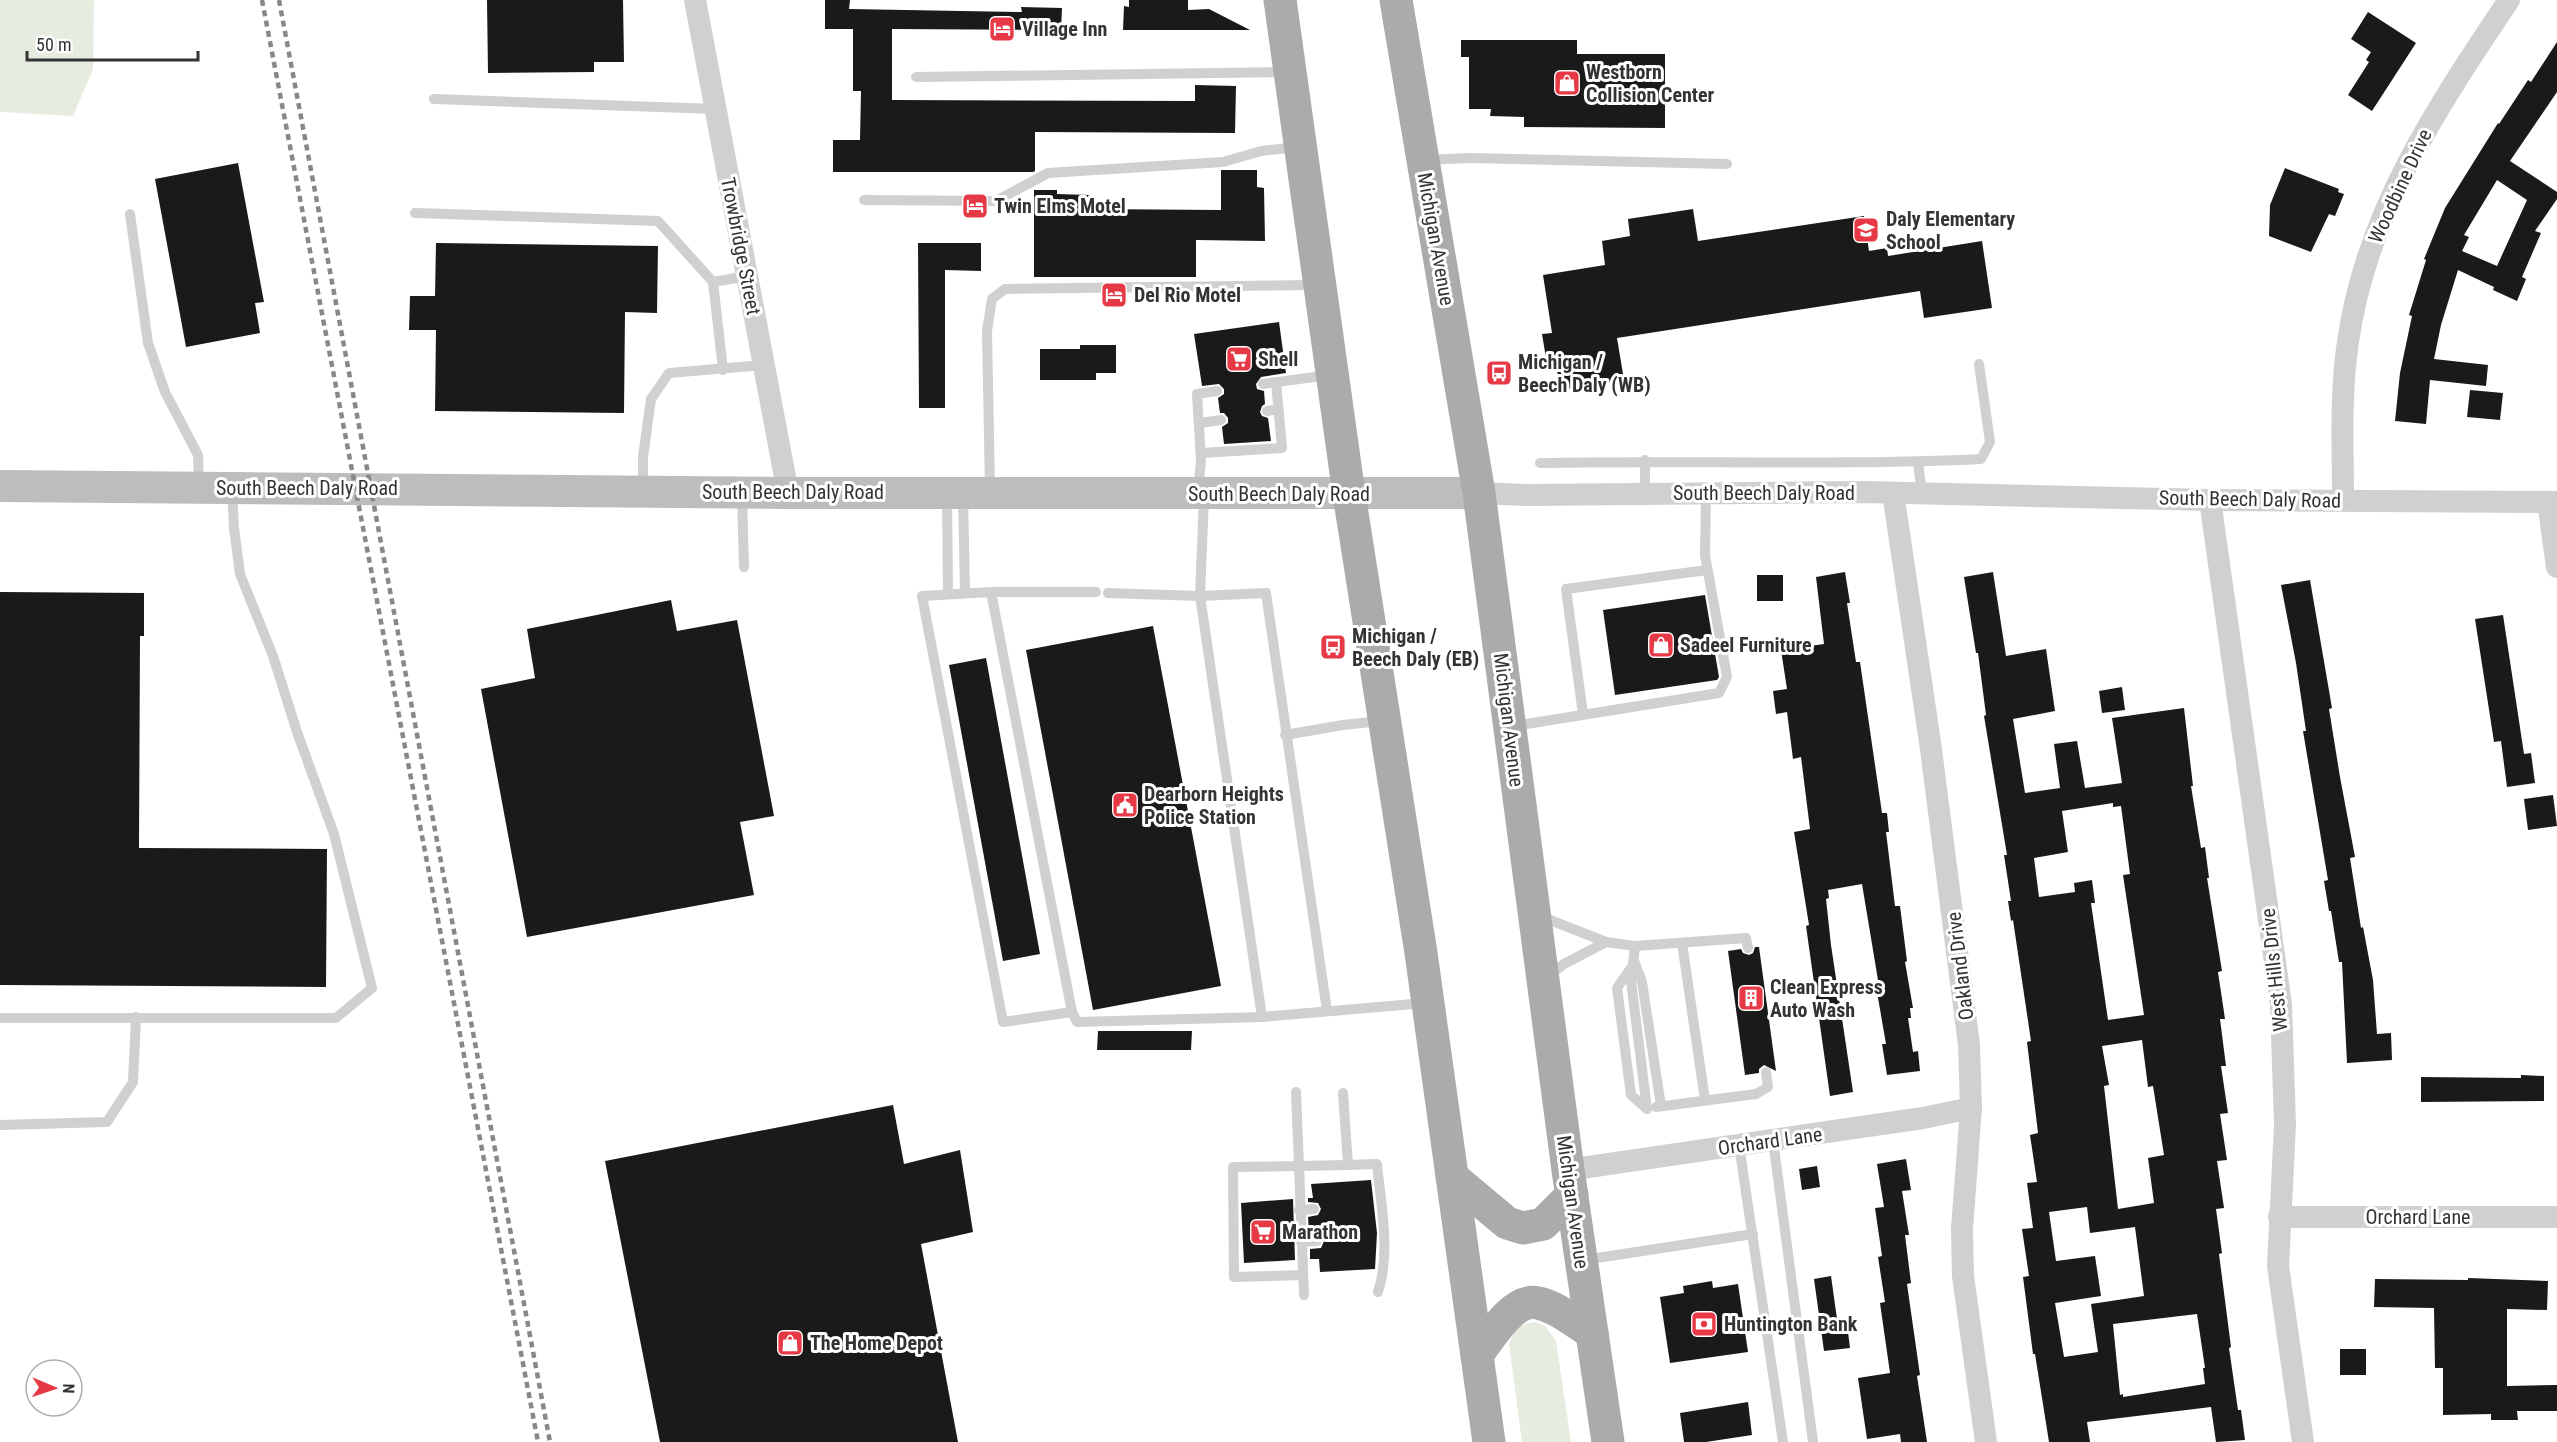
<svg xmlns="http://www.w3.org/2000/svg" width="2557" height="1442" font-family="'Roboto Condensed',sans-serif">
<rect width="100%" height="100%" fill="#fff"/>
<!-- green -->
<g fill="#e6ecdf">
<path d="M0 0H94L93 69 73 116 0 112Z"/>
<path d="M1536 1322 1545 1326 1556 1341 1571 1442H1522L1509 1344C1514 1329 1520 1323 1536 1322Z"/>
</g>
<!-- building -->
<g fill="#1a1a1a" fill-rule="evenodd">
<path d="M487 0H623L624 62H594V72L488 73Z"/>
<path d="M825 0H850L849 9 1022 12 1021 7 1062 8 1061 30 892 29V100L1195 101V85L1236 86 1235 133 1035 132V171L1033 172H833V140H860L861 91H853V29H825Z"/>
<path d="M1129 0H1188V10L1209 9 1250 30H1123L1124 6 1129 7Z"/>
<path d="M2368 12 2416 43 2372 111 2348 95 2369 62 2366 60 2371 52 2351 39Z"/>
<path d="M1461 40H1577V54H1665V128L1524 127V117L1490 116 1491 109H1469V57H1461Z"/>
<path d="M2557 42V92L2510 161 2557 192V199L2535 231 2541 233 2522 277 2526 279 2517 301 2493 290 2494 287 2458 270 2441 325 2434 359 2488 365 2486 386 2430 380 2426 424 2395 421 2400 373 2412 316 2409 315 2426 260 2424 259 2445 208 2498 123 2499 124 2528 80 2531 82ZM2497 180 2527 200 2497 266 2462 251 2469 237 2464 235Z"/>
<path d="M238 163 264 302 255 303 260 333 186 347 155 179Z"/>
<path d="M2285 168 2339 189 2338 192 2344 194 2335 216 2329 214 2311 252 2269 236 2270 205Z"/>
<path d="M1221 170H1257V187L1264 188 1265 241 1196 240V277H1034V190H1057V194L1089 195V209L1221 210Z"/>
<path d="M1693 209 1698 241 1864 216 1869 251 1887 248 1888 256 1982 241 1992 308 1924 318 1920 291 1617 338 1624 380 1560 390 1555 356 1546 358 1542 334 1552 333 1543 275 1605 265 1602 241 1630 236 1628 219Z"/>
<path d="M436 243 658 246 657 313 625 312 624 413 435 411 436 330H409L410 296H435Z"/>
<path d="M918 243H981V271L945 270V408H919Z"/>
<path d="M1279 322 1286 373 1261 377 1256 384 1257 389 1264 391 1265 404 1262 406 1260 412 1262 416 1268 418 1271 441 1224 444 1222 427 1228 423V418L1224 413H1220L1218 398 1224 394V389L1219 384 1202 386 1194 334Z"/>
<path d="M1080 345H1116V373H1096V380H1040V349H1080Z"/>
<path d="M2470 390 2503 393 2500 420 2467 417Z"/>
<path d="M1845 572 1850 603H1847L1856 662H1860L1882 813H1887L1889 832H1886L1895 906H1900L1907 961 1905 962 1913 1008H1910L1911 1018H1908L1913 1052 1918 1051 1920 1071 1887 1075 1882 1044H1886L1877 992H1880L1862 884 1828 890 1829 898 1826 899 1831 945 1853 1092 1830 1096 1806 926 1809 925 1794 832 1810 829 1801 757 1793 759 1787 712 1776 714 1773 691 1787 689 1781 650 1824 644 1816 577Z"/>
<path d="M1993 572 2006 656 2046 649 2055 711 2013 719 2025 793 2060 788 2054 744 2077 741 2085 788 2122 783 2112 718 2184 708 2193 786H2191L2201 848 2205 847 2209 878H2207L2222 971 2218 972 2225 1019H2220L2226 1066H2221L2228 1113 2220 1114 2227 1160 2217 1161 2224 1208 2216 1209 2222 1253 2219 1254 2231 1347 2229 1348 2238 1410H2241L2245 1440 2216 1442 2211 1407 2087 1422 2090 1442H2049L2035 1354H2033L2023 1277 2029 1276 2022 1229 2033 1228 2027 1183 2037 1182 2030 1135 2038 1133 2027 1042 2031 1041 2013 920 2011 921 2008 901H2011L2004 855H2007L1984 716 1986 715 1978 653H1976L1964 577ZM2113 803V807L2121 806 2130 874 2123 875 2144 1015 2108 1020 2091 903H2095L2092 880 2074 883 2075 892 2039 897 2034 858 2068 852 2062 811ZM2142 1040 2148 1087 2153 1086 2164 1155 2148 1158 2154 1203 2118 1209 2104 1086 2109 1085 2102 1046ZM2087 1207 2090 1233 2135 1227 2144 1296 2091 1304 2098 1352 2064 1357 2055 1303 2101 1296 2095 1256 2056 1261 2049 1212ZM2197 1314 2205 1368H2203L2205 1384 2123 1397V1394L2120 1395 2113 1324Z"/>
<rect x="1757" y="575" width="26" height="26"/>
<path d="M2310 580 2332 708 2329 709 2340 777 2355 857 2350 858 2361 928 2363 927 2373 980 2377 1034 2391 1033 2392 1060 2347 1063 2342 962H2339L2331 911H2329L2324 881 2328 880 2303 731H2306L2296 663 2281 585Z"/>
<path d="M0 592 144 593V636H140L139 848 327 849 326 987 0 985Z"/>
<path d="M1705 595 1719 677 1717 680 1615 695 1603 610Z"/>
<path d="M671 600 677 631 737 620 774 816 740 822 754 895 527 937 481 689 535 678 527 629Z"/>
<path d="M2503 615 2524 754 2531 753 2535 783 2507 787 2501 741 2494 742 2475 619Z"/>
<path d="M1153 626 1221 986 1093 1010 1026 650Z"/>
<path d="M986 658 1040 954 1003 961 949 665Z"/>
<path d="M2122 687 2125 710 2102 713 2099 691Z"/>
<path d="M2553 795 2557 826 2528 830 2524 799Z"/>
<path d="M1755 947H1759L1776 1071 1764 1065 1759 1069V1073L1745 1075 1728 951 1741 949 1743 953 1749 955 1753 953Z"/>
<path d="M1098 1031H1192L1191 1050H1097Z"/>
<path d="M2521 1075 2544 1076V1101L2421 1102V1077L2521 1078Z"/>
<path d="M893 1105 904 1164 960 1150 973 1232 921 1244 958 1442H660L605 1161Z"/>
<path d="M1906 1159 1911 1190 1902 1191 1909 1235H1905L1911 1283 1907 1284 1920 1375 1917 1376 1927 1442H1901L1900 1434 1867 1439 1858 1378 1890 1373 1880 1303 1885 1302 1878 1257 1882 1256 1875 1208 1884 1207 1877 1164Z"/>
<path d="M1817 1166 1820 1187 1802 1190 1799 1169Z"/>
<path d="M1371 1180 1377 1233 1375 1269 1320 1272 1319 1259H1310V1249L1321 1248 1324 1241 1320 1234H1309L1308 1217 1318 1215 1321 1209 1318 1203 1308 1202V1198H1313L1311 1184Z"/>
<path d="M1293 1199 1295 1260 1244 1263 1241 1203Z"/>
<path d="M1831 1276 1838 1326 1847 1324 1850 1348 1824 1351 1814 1279Z"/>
<path d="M2468 1278 2548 1281 2547 1310 2507 1309V1386L2557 1385V1411H2517L2518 1420H2491V1414L2443 1415V1368H2435L2434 1308 2374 1307 2375 1279 2468 1280Z"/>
<path d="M1712 1281 1713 1288 1738 1284 1748 1352 1670 1363 1660 1297 1684 1293 1683 1286Z"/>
<rect x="2340" y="1349" width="26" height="26"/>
<path d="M1748 1402 1752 1435 1706 1442H1684L1680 1413Z"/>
</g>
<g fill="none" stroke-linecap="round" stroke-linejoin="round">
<!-- service -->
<g stroke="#d0d0d0" stroke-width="10">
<path d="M916 77 1287 72"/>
<path d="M434 99 715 109"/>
<path d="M1426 160 1469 158 1727 164"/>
<path d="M864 200 996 201 1048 173 1223 162 1261 151 1297 147"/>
<path d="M415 213 658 221 713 282"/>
<path d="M130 214 148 343 165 392 198 455 199 484"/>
<path d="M723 370 713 282 747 276"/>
<path d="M1263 384 1329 375"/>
<path d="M1267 411 1278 409"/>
<path d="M1200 423 1221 420"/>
<path d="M1201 453 1282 448 1276 382"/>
<path d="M1918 462 1922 494"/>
<path d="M1540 463C1687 460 1835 466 1981 459L1990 442 1979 364"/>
<path d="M643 488V457L651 399 669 373 764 365"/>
<path d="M990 489 987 331 992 299 1005 289 1316 285"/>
<path d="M1198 491 1201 460 1197 394 1217 391"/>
<path d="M1645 493V460"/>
<path d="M742 495 744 567"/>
<path d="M947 495 948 594"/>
<path d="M963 496 965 592"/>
<path d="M1204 497 1200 596 1262 1017"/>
<path d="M991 592 1072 1012 1003 1022 922 596 991 592H1096"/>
<path d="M1108 593 1200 596 1266 593 1327 1011"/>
<path d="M1583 714 1566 589 1707 570"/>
<path d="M1514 726 1719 693 1727 677 1705 555 1706 494"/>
<path d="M1285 735 1343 725 1381 721"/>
<path d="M1540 916 1606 942 1635 946 1746 938 1748 948"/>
<path d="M1682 943 1705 1100"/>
<path d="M1635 946 1631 981 1647 1109"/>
<path d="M1635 963 1642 982 1661 1106"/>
<path d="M1633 965 1617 988 1631 1095 1647 1109"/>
<path d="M1547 977 1564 964 1606 942"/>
<path d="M1072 1012 1077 1022 1262 1017 1425 1003"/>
<path d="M0 1018H336L372 988 334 834 297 732 273 656 240 574 234 528 232 490"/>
<path d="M1296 1092 1299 1166 1233 1167 1234 1277 1303 1275"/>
<path d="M1343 1093 1348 1165 1377 1164C1381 1206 1391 1252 1378 1292"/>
<path d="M1656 1107 1756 1094 1768 1087 1766 1072"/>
<path d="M0 1125 107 1122 133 1082 136 1017"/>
<path d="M1773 1140 1813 1442"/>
<path d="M1739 1145 1783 1442"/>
<path d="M1299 1210 1314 1209"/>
<path d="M1301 1242 1317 1241"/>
<path d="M1584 1260 1753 1234"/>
<path d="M1304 1295 1299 1166 1348 1165"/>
</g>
<!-- minor -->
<g stroke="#d0d0d0" stroke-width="22">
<path d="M695 0 788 493"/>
<path d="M1479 493 1526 495 1864 492 2210 500 2557 502"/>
<path d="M1893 493 1930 742 1969 1045 1971 1108 1962 1229 1963 1276 1986 1442"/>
<path d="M2210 500 2281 1005 2285 1125 2278 1266 2303 1442"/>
<path d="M2343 500C2343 447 2340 394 2348 342 2366 212 2438 106 2509 0"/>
<path d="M2548 502 2557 567"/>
<path d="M1568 1170 1923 1118 1971 1108"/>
<path d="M2279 1217H2557"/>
</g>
<!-- secondary -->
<path stroke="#bdbdbd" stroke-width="32" d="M0 486 788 493H1479"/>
<!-- primary -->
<g stroke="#ababab" stroke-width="33">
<path d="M1280 0 1349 494 1421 953 1489 1442"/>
<path d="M1396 0 1479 493 1568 1170 1608 1442"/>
<path d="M1452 1177 1507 1223 1523 1228 1543 1224 1572 1195"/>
<path d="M1477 1355C1490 1338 1513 1297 1538 1303 1557 1307 1576 1323 1592 1333"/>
</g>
<!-- rail -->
<g stroke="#888" stroke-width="4.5" stroke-dasharray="6 4.5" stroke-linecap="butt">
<path d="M262 0 538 1442"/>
<path d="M279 0 550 1442"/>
</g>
</g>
<!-- icons -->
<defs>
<symbol id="hotel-square" viewBox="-11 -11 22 22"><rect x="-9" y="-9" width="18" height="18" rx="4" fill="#e63946" stroke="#fff"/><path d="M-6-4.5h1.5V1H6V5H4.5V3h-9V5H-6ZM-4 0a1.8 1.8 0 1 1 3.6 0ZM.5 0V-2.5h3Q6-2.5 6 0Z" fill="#fff"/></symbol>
<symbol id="shop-square" viewBox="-11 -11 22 22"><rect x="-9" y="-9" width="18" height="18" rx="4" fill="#e63946" stroke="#fff"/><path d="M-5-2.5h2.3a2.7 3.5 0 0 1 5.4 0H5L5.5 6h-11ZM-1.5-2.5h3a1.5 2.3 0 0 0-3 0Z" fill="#fff"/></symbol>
<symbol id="school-square" viewBox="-11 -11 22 22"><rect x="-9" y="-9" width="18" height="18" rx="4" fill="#e63946" stroke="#fff"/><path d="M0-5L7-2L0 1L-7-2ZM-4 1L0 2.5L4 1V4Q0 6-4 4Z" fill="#fff"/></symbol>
<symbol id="supermarket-square" viewBox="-11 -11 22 22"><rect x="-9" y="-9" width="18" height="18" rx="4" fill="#e63946" stroke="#fff"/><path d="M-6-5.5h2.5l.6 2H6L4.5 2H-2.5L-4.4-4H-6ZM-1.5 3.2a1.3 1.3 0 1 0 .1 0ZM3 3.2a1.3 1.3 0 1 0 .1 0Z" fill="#fff"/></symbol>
<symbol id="bus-square" viewBox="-11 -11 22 22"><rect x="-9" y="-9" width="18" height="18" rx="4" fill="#e63946" stroke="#fff"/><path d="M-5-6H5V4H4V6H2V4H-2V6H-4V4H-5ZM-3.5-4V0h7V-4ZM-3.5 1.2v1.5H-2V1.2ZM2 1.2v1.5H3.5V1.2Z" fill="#fff"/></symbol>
<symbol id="civic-square" viewBox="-11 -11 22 22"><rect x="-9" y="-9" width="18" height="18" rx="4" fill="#e63946" stroke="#fff"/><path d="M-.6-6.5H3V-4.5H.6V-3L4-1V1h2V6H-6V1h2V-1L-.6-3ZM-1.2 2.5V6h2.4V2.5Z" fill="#fff"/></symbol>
<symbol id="building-square" viewBox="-11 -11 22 22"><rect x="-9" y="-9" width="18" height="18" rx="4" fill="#e63946" stroke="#fff"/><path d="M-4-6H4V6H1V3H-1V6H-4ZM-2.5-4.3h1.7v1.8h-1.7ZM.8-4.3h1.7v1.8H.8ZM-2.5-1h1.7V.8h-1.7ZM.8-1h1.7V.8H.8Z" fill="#fff"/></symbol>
<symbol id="bank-square" viewBox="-11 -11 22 22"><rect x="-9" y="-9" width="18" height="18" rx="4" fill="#e63946" stroke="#fff"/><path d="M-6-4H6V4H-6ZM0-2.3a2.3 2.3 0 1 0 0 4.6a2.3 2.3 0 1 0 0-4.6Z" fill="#fff"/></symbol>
</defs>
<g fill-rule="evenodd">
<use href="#hotel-square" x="987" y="14" width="30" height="30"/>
<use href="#shop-square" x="1552" y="68" width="30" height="30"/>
<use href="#hotel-square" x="960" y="191" width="30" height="30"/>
<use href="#school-square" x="1851" y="215" width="30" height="30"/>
<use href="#hotel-square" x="1099" y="280" width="30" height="30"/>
<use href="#supermarket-square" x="1224" y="344" width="30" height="30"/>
<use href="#bus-square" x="1484" y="358" width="30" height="30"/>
<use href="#shop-square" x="1646" y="630" width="30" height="30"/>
<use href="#bus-square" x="1318" y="632" width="30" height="30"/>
<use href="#civic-square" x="1110" y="790" width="30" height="30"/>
<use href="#building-square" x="1736" y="983" width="30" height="30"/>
<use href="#supermarket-square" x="1248" y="1217" width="30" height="30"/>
<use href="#bank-square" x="1689" y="1309" width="30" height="30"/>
<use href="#shop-square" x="775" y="1328" width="30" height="30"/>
</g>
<g text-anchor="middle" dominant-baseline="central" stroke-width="6" stroke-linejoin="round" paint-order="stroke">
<!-- poi labels -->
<g font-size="20" font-weight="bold" fill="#333" stroke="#fff" text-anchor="start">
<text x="1022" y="29">Village Inn</text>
<text x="1586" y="72">Westborn<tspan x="1586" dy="23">Collision Center</tspan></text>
<text x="994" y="206">Twin Elms Motel</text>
<text x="1886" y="219">Daly Elementary<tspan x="1886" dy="23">School</tspan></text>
<text x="1134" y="295">Del Rio Motel</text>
<text x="1258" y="359">Shell</text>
<text x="1518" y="362">Michigan /<tspan x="1518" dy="23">Beech Daly (WB)</tspan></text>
<text x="1352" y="636">Michigan /<tspan x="1352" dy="23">Beech Daly (EB)</tspan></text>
<text x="1680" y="645">Sadeel Furniture</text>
<text x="1144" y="794">Dearborn Heights<tspan x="1144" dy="23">Police Station</tspan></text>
<text x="1770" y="987">Clean Express<tspan x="1770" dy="23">Auto Wash</tspan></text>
<text x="1282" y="1232">Marathon</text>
<text x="1724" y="1324">Huntington Bank</text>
<text x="810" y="1343">The Home Depot</text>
</g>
<!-- street labels -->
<g font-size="20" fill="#333" stroke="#fff">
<text transform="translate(2400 186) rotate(-65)">Woodbine Drive</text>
<text transform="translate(1436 239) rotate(80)">Michigan Avenue</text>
<text transform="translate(741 246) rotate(79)">Trowbridge Street</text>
<text x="307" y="488">South Beech Daly Road</text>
<text x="793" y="492">South Beech Daly Road</text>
<text x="1764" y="493">South Beech Daly Road</text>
<text x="1279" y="494">South Beech Daly Road</text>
<text transform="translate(2250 499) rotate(1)">South Beech Daly Road</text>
<text transform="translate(1509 720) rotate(83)">Michigan Avenue</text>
<text transform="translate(1960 966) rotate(-97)">Oakland Drive</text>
<text transform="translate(2274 970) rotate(-96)">West Hills Drive</text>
<text transform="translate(1770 1141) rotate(-8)">Orchard Lane</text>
<text transform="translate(1573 1202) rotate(82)">Michigan Avenue</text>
<text x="2418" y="1217">Orchard Lane</text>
</g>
</g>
<!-- north arrow -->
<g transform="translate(54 1388) rotate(92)"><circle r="28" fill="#ffffff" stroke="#adadad" stroke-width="1.5"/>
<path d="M0-4.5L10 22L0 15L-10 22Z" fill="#e63946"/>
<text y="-9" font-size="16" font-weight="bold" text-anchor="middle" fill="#333333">N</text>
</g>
<!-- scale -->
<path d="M27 51v9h171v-9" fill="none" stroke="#333333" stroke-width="3"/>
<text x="36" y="51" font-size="18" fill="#333333" stroke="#ffffff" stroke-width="4.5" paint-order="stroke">50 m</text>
</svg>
